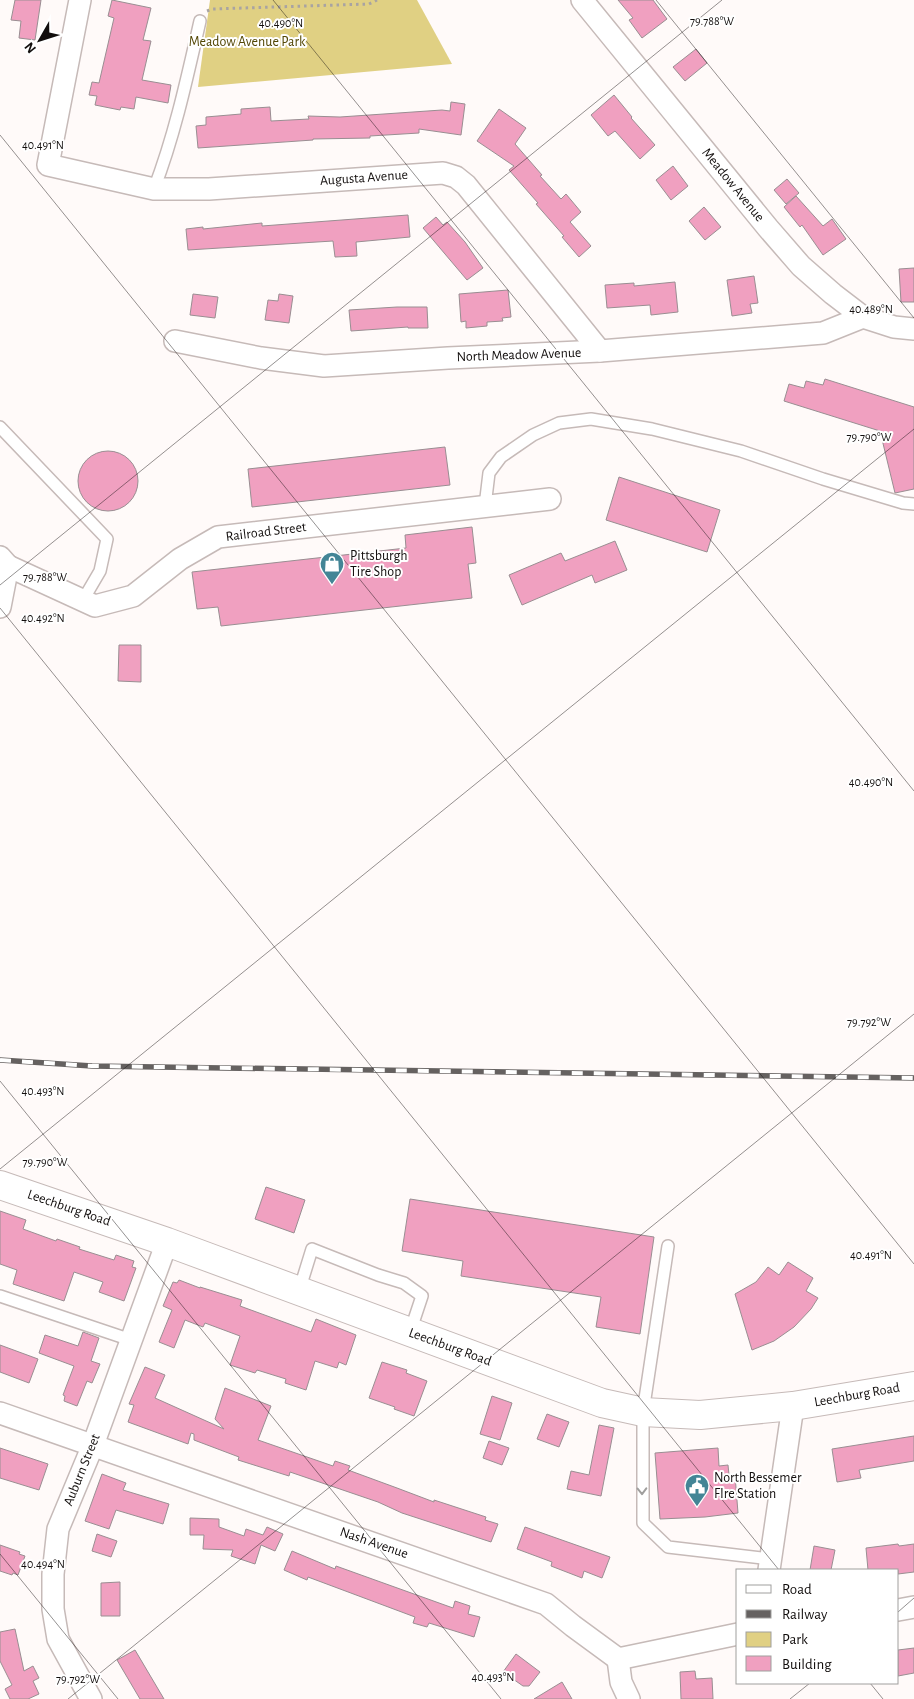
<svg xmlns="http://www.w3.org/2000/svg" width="914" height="1699" font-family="'Alegreya Sans',sans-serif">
<rect width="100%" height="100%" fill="#fffaf9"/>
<!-- green -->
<path fill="#e0d083" d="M210 0H417L452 64 198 87Z"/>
<!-- building -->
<g fill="#f0a0c0" stroke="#998e92">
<path d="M15 0H41L35 40 19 38 21 21 11 20Z"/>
<path d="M112 0 151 8 143 40 151 41 142 80 171 85 168 103 136 97 134 109 121 107 120 110 95 105 97 96 89 95 92 82 99 83 114 18 108 16Z"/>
<path d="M618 0H653L667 19 642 38 629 20 633 18Z"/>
<path d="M696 49 707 63 685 81 673 67Z"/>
<path d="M614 95 632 117 631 118 655 145 640 159 615 131 608 136 591 115Z"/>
<path d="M451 102 465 104 461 135 419 129V133L370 136V138L313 139V140L198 148 196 126 206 125V117L241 114V109L270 107 271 121 309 119 308 116 340 117 442 110 450 111Z"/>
<path d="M499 109 526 128 515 144 542 175 540 176 561 199 566 194 581 212 570 222 591 246 579 257 562 237 564 236 536 204 538 203 509 170 514 166 477 141Z"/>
<path d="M673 166 688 186 671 200 656 180Z"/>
<path d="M787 179 799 193 786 204 774 190Z"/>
<path d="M796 196 823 226 832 219 846 239 823 255 802 225 800 227 784 207Z"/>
<path d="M704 207 721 227 705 240 689 221Z"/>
<path d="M408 215 410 237 356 242 357 256 335 257 333 241 188 250 186 229 203 227V229L262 223V226Z"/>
<path d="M436 217 443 225 447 222 465 242 483 268 467 280 423 228Z"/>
<path d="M914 268V302H901L899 269Z"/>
<path d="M754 276 758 303 750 304 752 313 732 316 727 280Z"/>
<path d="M675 282 678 312 651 315 650 305 607 308 605 285 634 283V286Z"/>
<path d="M508 290 511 317 502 318 503 321 487 322V326L466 328V321L461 322 459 294Z"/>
<path d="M193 294 218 297 215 318 190 315Z"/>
<path d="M279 294 293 296 289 323 265 320 268 300 278 301Z"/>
<path d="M397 307H427L428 328H408V327L351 331 349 310Z"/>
<path d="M825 379 914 407V489L895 493 880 431 784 401 789 384 804 388 806 381 823 385Z"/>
<path d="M445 447 450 485 252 507 248 469Z"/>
<circle cx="108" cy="481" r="30"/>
<path d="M619 477 720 510 707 552 606 520Z"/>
<path d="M472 527 476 563 468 564 472 598 221 626 218 607 197 609 192 572 406 548 405 535Z"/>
<path d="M615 541 627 570 595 583 592 575 522 605 509 575 561 553 565 561Z"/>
<path d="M119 645H141V682L118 681Z"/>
<path d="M266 1187 305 1200 294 1233 255 1219Z"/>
<path d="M410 1199 654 1237 640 1334 596 1327 601 1297 461 1276 463 1261 402 1251Z"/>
<path d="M0 1211 26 1220 23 1229 56 1241 57 1239 80 1247 79 1249 114 1260 116 1255 134 1261 132 1267 136 1268 124 1301 99 1292 103 1282 74 1272 64 1301 13 1284 17 1270 0 1264Z"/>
<path d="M788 1262 813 1278 806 1291 818 1298 811 1309 794 1327 774 1341 752 1350 735 1294 756 1282 768 1267 779 1275Z"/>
<path d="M179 1280 200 1288V1287L242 1300 240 1306 311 1332 316 1319 356 1335 346 1365 339 1362 337 1368 315 1361 306 1390 285 1383 286 1379 257 1370 255 1373 230 1365 240 1336 205 1323 203 1327 185 1320 174 1348 159 1342 172 1310 163 1306 173 1282 177 1283Z"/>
<path d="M83 1332 99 1338 91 1361 100 1364 92 1383 87 1381 77 1406 64 1401 65 1396 63 1395 74 1366 39 1353 45 1335 78 1346Z"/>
<path d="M0 1345 38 1359 29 1383 0 1372Z"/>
<path d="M382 1362 407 1370 406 1373 427 1381 414 1416 394 1409 395 1407 369 1398Z"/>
<path d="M145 1367 165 1375 155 1398 224 1429 215 1419 225 1388 271 1406 258 1440 333 1466 335 1461 350 1466 348 1470 397 1488 434 1502V1500L486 1517 485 1520 498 1524 491 1542 402 1513 378 1502 290 1472 289 1476 238 1460 239 1457 194 1440V1434L191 1433 188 1444 128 1422 134 1405 129 1404Z"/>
<path d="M492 1396 512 1403 500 1440 480 1434Z"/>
<path d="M547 1414 569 1422 559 1447 537 1439Z"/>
<path d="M599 1425 614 1428 601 1496 567 1489 571 1471 589 1475Z"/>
<path d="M914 1436V1461L859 1470 861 1478 837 1482 832 1449Z"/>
<path d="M489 1441 509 1448 502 1465 483 1458Z"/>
<path d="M0 1448 48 1464 39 1490 0 1478Z"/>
<path d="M718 1448 719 1466 728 1465 729 1475H735L738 1513 705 1517 660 1519 655 1453Z"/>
<path d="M102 1474 126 1483 123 1490 169 1504 163 1524 116 1510 109 1529 85 1521Z"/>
<path d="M190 1518 219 1519V1527L244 1536 246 1529 263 1535 267 1527 283 1534 275 1551 261 1545 255 1564 231 1556 233 1550 203 1549 204 1535H190Z"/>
<path d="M525 1527 610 1557 602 1578 584 1571 582 1578 551 1566 552 1562 517 1549Z"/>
<path d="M97 1534 117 1541 111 1557 92 1551Z"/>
<path d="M898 1544 899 1546 914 1544V1572L898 1574V1570H868L866 1548Z"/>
<path d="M0 1545 20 1552 19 1554 25 1556 18 1575 13 1573 12 1575 0 1571Z"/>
<path d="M814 1546 835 1550 831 1570H810Z"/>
<path d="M292 1551 335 1569 336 1566 453 1608 455 1601 470 1606 468 1614 480 1617 474 1637 429 1623 427 1627 413 1623 415 1617 308 1577 307 1580 284 1570Z"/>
<path d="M120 1582V1616H101V1583Z"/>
<path d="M15 1629 24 1671 33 1666 39 1678 33 1681 39 1694 28 1699H10L5 1689 12 1685 0 1661V1632Z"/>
<path d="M914 1648V1673L898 1676V1650Z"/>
<path d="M135 1650 164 1699H140L117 1660Z"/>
<path d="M516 1654 540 1672 529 1686H523L503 1672Z"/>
<path d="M695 1671 696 1679 712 1678 713 1699H681L680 1672Z"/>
<path d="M562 1682 572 1699H534Z"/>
</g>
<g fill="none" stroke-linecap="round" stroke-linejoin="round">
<defs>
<g id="lane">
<path d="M154 189C175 134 187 78 200 21"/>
<path d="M0 427 107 539 100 571 83 600"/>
<path d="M485 506 489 473 501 457 533 435 559 423 591 419 652 429 741 451 823 479 903 503 914 504"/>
<path d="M668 1246 643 1412V1523L668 1547 771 1559"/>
<path d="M299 1291 312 1249 378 1275 404 1283 422 1296 410 1332"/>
<path d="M0 1296 131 1340"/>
</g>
<g id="street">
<path d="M80 0 48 165 154 189H209L443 173 456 177 466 185 600 351"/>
<path d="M582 0 768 228 801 266 833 294 863 317 894 327 914 329"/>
<path d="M175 341 261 358 324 366 448 358 600 351 823 333 863 317"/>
<path d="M0 557 8 566 0 607"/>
<path d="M8 566 95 606 133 596 180 559 218 537 550 499"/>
<path d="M0 1413 546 1604 573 1626 618 1659 738 1634"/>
<path d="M769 1570 793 1406"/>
<path d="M898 1610 914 1607"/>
<path d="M618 1659 621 1682 629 1699"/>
<path d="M91 1699 58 1639 53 1609V1574L58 1529 93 1445 167 1242"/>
</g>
<path id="secondary" d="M0 1185 167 1242 602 1403 643 1412 700 1415 793 1406 914 1386"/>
</defs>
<!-- lane casing -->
<use href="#lane" stroke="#c6bab8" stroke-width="14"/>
<!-- street casing -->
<use href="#street" stroke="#c6bab8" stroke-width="24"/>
<!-- secondary casing -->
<use href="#secondary" stroke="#c6bab8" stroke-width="30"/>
<!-- path -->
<path stroke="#a8a3a2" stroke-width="3" stroke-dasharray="2.5 4" stroke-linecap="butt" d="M207 11 212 9 369 4 377 0"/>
<!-- lane -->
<use href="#lane" stroke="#fff" stroke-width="11"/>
<!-- street -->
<use href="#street" stroke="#fff" stroke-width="21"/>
<!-- secondary -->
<use href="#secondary" stroke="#fff" stroke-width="28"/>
<defs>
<path id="rail" d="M0 1060 92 1066 914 1078"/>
</defs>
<!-- rail casing -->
<use href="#rail" stroke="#656160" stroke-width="5.5"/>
<!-- rail -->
<use href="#rail" stroke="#fff" stroke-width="4" stroke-dasharray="11" stroke-linecap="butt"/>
</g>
<!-- one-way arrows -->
<defs><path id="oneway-chevron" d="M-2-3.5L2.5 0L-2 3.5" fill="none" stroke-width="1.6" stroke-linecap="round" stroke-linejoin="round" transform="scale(1.25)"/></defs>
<use stroke="#a09f9e" href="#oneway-chevron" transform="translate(642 1491) rotate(89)"/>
<!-- ticks -->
<path fill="none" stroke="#120e0d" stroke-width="1" stroke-opacity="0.45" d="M273 0 914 791M656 0 914 318M0 135 914 1264M0 585 722 0M0 608 779 1570M0 1081 501 1699M0 1169 914 429M0 1554 118 1699M898 1612 914 1598M870 1683 883 1699M68 1699 914 1014M790 1699 810 1683"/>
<!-- icons -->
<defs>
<symbol id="shop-pin" viewBox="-11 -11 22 30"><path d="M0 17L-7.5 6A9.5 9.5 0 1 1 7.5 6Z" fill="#438596" stroke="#fff"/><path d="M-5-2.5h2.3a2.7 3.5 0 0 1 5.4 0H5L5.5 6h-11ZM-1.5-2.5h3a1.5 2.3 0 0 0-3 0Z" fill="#fff"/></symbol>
<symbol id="civic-pin" viewBox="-11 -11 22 30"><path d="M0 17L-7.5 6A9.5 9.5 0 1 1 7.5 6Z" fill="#438596" stroke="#fff"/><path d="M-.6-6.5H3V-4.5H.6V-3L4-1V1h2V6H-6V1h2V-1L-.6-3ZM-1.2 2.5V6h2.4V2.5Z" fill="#fff"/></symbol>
</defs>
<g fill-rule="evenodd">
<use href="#shop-pin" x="318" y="550" width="28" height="38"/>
<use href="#civic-pin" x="683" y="1472" width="28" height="38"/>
</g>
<g text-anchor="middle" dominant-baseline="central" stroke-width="4" stroke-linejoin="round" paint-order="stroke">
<!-- park labels -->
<g font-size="14" fill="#524604" stroke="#fff">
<text x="247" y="42">Meadow Avenue Park</text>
</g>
<!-- street labels -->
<g font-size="14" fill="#120e0d" stroke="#fff">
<text transform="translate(364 178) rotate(-4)">Augusta Avenue</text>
<text transform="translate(733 185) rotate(51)">Meadow Avenue</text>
<text transform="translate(519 355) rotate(-2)">North Meadow Avenue</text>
<text transform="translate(266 532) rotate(-7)">Railroad Street</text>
<text transform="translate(69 1208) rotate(19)">Leechburg Road</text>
<text transform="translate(450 1347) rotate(20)">Leechburg Road</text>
<text transform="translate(857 1395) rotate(-10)">Leechburg Road</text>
<text transform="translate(82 1470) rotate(-68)">Auburn Street</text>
<text transform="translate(374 1543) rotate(19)">Nash Avenue</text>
</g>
<!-- poi labels -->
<g font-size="14" fill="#120e0d" stroke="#fff" text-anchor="start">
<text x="350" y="556">Pittsburgh<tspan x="350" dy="16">Tire Shop</tspan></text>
<text x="714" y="1478">North Bessemer<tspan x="714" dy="16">FIre Station</tspan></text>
</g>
</g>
<g font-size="12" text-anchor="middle" fill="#120e0d" stroke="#fff" stroke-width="4" stroke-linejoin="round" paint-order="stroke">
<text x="712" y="25">79.788°W</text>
<text x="281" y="27">40.490°N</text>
<text x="43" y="149">40.491°N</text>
<text x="871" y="313">40.489°N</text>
<text x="869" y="441">79.790°W</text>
<text x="45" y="581">79.788°W</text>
<text x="43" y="622">40.492°N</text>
<text x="871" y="786">40.490°N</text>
<text x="869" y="1026">79.792°W</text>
<text x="43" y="1095">40.493°N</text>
<text x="45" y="1166">79.790°W</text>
<text x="871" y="1259">40.491°N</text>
<text x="43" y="1568">40.494°N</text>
<text x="493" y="1681">40.493°N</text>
<text x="78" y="1683">79.792°W</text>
</g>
<!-- legend -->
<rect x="736" y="1569" width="162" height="115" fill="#ffffff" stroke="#a09f9e"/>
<rect x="746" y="1585" width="25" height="8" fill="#ffffff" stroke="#a09f9e"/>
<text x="782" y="1594" font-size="15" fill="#120e0d">Road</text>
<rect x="746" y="1610" width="25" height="8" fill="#656160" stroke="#a09f9e"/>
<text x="782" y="1619" font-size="15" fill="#120e0d">Railway</text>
<rect x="746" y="1632" width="25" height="15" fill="#e0d083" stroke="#a09f9e"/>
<text x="782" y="1644" font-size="15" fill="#120e0d">Park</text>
<rect x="746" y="1656" width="25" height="15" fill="#f0a0c0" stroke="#a09f9e"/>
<text x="782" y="1669" font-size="15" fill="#120e0d">Building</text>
<!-- north arrow -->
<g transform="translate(40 40) rotate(231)" stroke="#ffffff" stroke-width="4" paint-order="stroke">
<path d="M0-4L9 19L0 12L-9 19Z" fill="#120e0d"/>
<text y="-8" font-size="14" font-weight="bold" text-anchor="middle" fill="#120e0d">N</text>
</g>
</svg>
